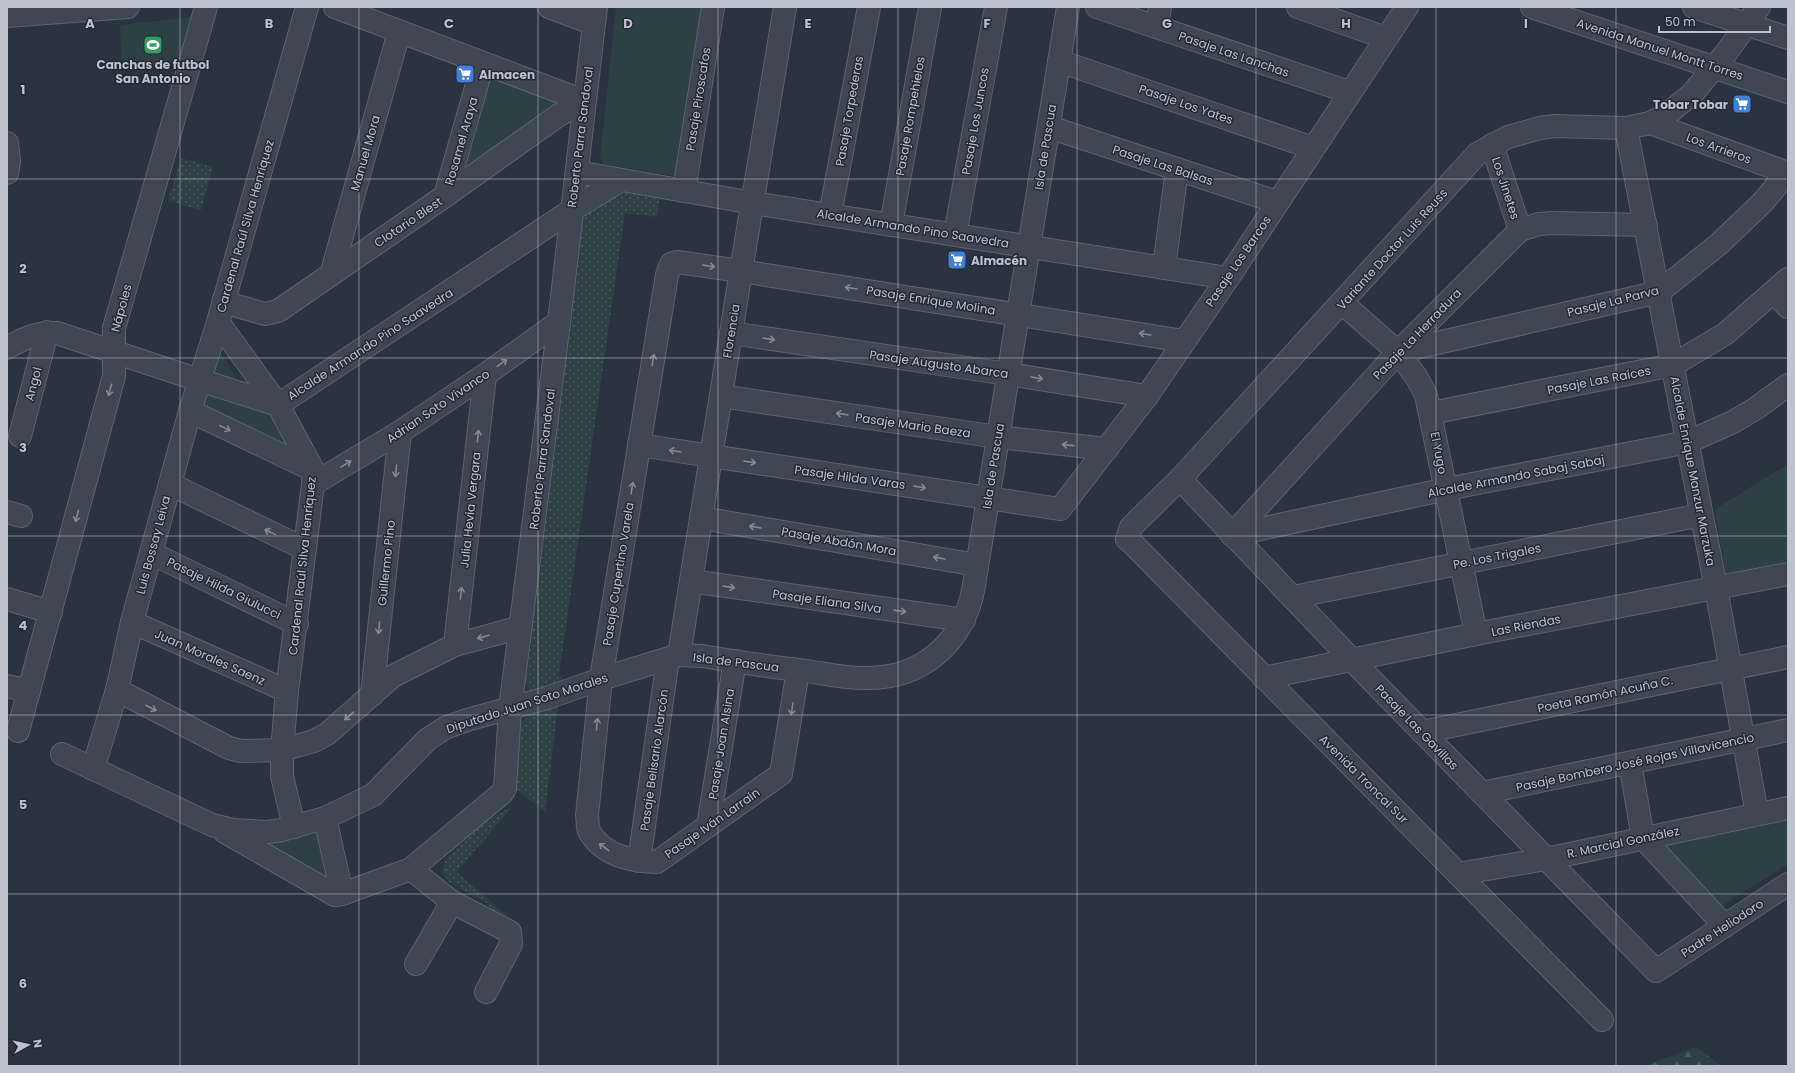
<svg xmlns="http://www.w3.org/2000/svg" width="1795" height="1073" font-family="Poppins,sans-serif">
<defs>
<pattern id="grass-dots" width="8" height="8" patternUnits="userSpaceOnUse"><rect width="8" height="8" fill="#2e4043"/><path d="M2 2h.1M6 6h.1" fill="none" stroke="#4a5a5d" stroke-width="1.8" stroke-linecap="round"/></pattern>
<pattern id="forest-firs" width="22" height="20" patternUnits="userSpaceOnUse"><rect width="22" height="20" fill="#2e4043"/><path d="M5 1l3.5 6h-7zM16 11l3.5 6h-7z" fill="#4a5a5d"/></pattern>
</defs>
<rect width="100%" height="100%" fill="#2b3341"/>
<!-- grass -->
<g fill="url(#grass-dots)">
<path d="M181 158 213 167 201 210 168 201Z"/>
<path d="M614 188 660 195 657 217 625 213 559 675 563 680 536 693 530 690 524 682 579 213Z"/>
<path d="M559 700 545 812 515 788 521 724 528 716Z"/>
<path d="M513 806 457 872 518 925 493 915 487 903 449 882 442 872 445 860 485 821Z"/>
</g>
<!-- forest -->
<path fill="url(#forest-firs)" d="M1696 1047 1722 1066H1644Z"/>
<!-- park -->
<g fill="#2e4043">
<path d="M616 7H709L682 177 603 164 600 158Z"/>
<path d="M192 17 179 65 122 69 120 25Z"/>
<path d="M489 75 557 103 558 110 458 179Z"/>
<path d="M216 351 220 352 236 377V380L210 375Z"/>
<path d="M203 392 270 413 298 453 201 403Z"/>
<path d="M1788 464V564L1726 576 1715 509Z"/>
<path d="M1788 817V864L1723 905 1665 844Z"/>
<path d="M319 833 338 886 246 841H286Z"/>
</g>
<g fill="none" stroke-linecap="round" stroke-linejoin="round">
<defs>
<g id="minor">
<path d="M335 7 584 101"/>
<path d="M549 7 594 24"/>
<path d="M1097 7 1349 92"/>
<path d="M1298 7 1386 38"/>
<path d="M1532 7 1788 92"/>
<path d="M1694 7 1788 38"/>
<path d="M7 16 128 7"/>
<path d="M1157 27 1160 7"/>
<path d="M1059 61 1313 148"/>
<path d="M1650 123 1788 173"/>
<path d="M1049 127 1277 202"/>
<path d="M1626 128 1716 588 1757 814"/>
<path d="M7 143 9 162 7 173"/>
<path d="M1492 145 1520 230"/>
<path d="M577 172 753 203 1228 278"/>
<path d="M684 191 713 7"/>
<path d="M445 196 483 63"/>
<path d="M830 215 869 7"/>
<path d="M891 225 930 7"/>
<path d="M955 235 996 7"/>
<path d="M1164 268 1177 169"/>
<path d="M331 275 399 32"/>
<path d="M1774 293 1788 307"/>
<path d="M223 302 265 314 278 311 445 196 559 115 584 101"/>
<path d="M1342 303 1398 352 1417 378 1426 395 1476 634"/>
<path d="M218 322 278 405 313 470V484L287 691 282 750V776L294 827"/>
<path d="M731 333 1008 374 1147 396"/>
<path d="M7 348C24 338 37 332 57 333L199 380 278 405 572 210 621 180"/>
<path d="M1398 352 1659 292 1719 244 1763 202 1787 173"/>
<path d="M721 396 998 437 1107 449"/>
<path d="M190 411 313 470"/>
<path d="M1431 413 1673 365 1725 334 1788 279"/>
<path d="M20 436 47 332"/>
<path d="M639 445 1060 509 1147 396 1228 278 1407 7"/>
<path d="M1180 479 1352 660 1656 971 1788 884"/>
<path d="M170 484 305 549"/>
<path d="M313 484 400 432 485 375 559 322"/>
<path d="M7 512 21 516"/>
<path d="M701 518 977 565"/>
<path d="M1232 535 1447 489 1688 442 1733 422 1755 409 1788 385"/>
<path d="M1232 535 1398 352 1520 230 1539 224 1553 223 1646 225"/>
<path d="M151 553 297 624"/>
<path d="M691 581 964 620"/>
<path d="M1293 597 1701 515"/>
<path d="M7 599 51 612"/>
<path d="M132 622 287 691"/>
<path d="M455 645 485 375"/>
<path d="M679 655 741 271 785 7"/>
<path d="M798 670 781 774 657 862C631 861 603 856 589 831 587 827 588 820 587 815L601 679 667 275 671 264 677 262 741 271 1184 341"/>
<path d="M1264 678 1476 634 1788 574"/>
<path d="M7 686 29 691"/>
<path d="M117 690 229 748 241 751 282 750 314 741 327 734 393 676 455 645 521 627"/>
<path d="M372 695 400 432"/>
<path d="M18 731 114 376V328L206 7"/>
<path d="M1422 732 1788 657"/>
<path d="M62 754 212 825 233 830 268 832 282 830 325 818 373 795 428 739 445 728 467 720 547 698 601 679 679 655 702 656C737 662 772 667 807 671 827 674 848 679 868 678 922 678 962 643 973 591L1068 7"/>
<path d="M1630 763 1643 838 1725 926"/>
<path d="M93 769 117 690 132 622 190 411 218 322 307 7"/>
<path d="M1482 793 1788 730"/>
<path d="M325 818 342 894"/>
<path d="M708 826 735 661"/>
<path d="M225 832 335 895 342 894 411 869 502 793 505 788 510 709 559 322 596 7"/>
<path d="M639 861 668 659"/>
<path d="M411 869 452 902 510 932 511 944 486 992"/>
<path d="M1458 874 1546 859 1788 808"/>
<path d="M416 964 452 902"/>
<path d="M1602 1020 1133 544 1127 539 1131 527 1180 479 1477 154 1508 137 1540 128 1555 126 1626 128 1650 123 1667 114 1692 94 1726 53 1759 7"/>
</g>
</defs>
<!-- minor casing -->
<use href="#minor" stroke="#5d636e" stroke-width="24"/>
<!-- minor -->
<use href="#minor" stroke="#3f4551" stroke-width="22"/>
</g>
<!-- one-way arrows -->
<defs><path id="oneway-shaft" d="M-6 0H5M1.5-3L5.5 0L1.5 3" fill="none" stroke-width="1.6" stroke-linecap="round" stroke-linejoin="round"/></defs>
<g stroke="#848994">
<use href="#oneway-shaft" transform="translate(709 266) rotate(8)"/>
<use href="#oneway-shaft" transform="translate(851 288) rotate(-171)"/>
<use href="#oneway-shaft" transform="translate(1145 334) rotate(-171)"/>
<use href="#oneway-shaft" transform="translate(769 339) rotate(8)"/>
<use href="#oneway-shaft" transform="translate(653 360) rotate(-81)"/>
<use href="#oneway-shaft" transform="translate(502 363) rotate(-35)"/>
<use href="#oneway-shaft" transform="translate(1037 378) rotate(9)"/>
<use href="#oneway-shaft" transform="translate(110 390) rotate(105)"/>
<use href="#oneway-shaft" transform="translate(842 414) rotate(-172)"/>
<use href="#oneway-shaft" transform="translate(225 428) rotate(26)"/>
<use href="#oneway-shaft" transform="translate(478 436) rotate(-84)"/>
<use href="#oneway-shaft" transform="translate(1068 445) rotate(-174)"/>
<use href="#oneway-shaft" transform="translate(675 451) rotate(-171)"/>
<use href="#oneway-shaft" transform="translate(750 462) rotate(8)"/>
<use href="#oneway-shaft" transform="translate(346 464) rotate(-31)"/>
<use href="#oneway-shaft" transform="translate(396 471) rotate(96)"/>
<use href="#oneway-shaft" transform="translate(920 487) rotate(8)"/>
<use href="#oneway-shaft" transform="translate(632 488) rotate(-81)"/>
<use href="#oneway-shaft" transform="translate(77 516) rotate(105)"/>
<use href="#oneway-shaft" transform="translate(755 527) rotate(-170)"/>
<use href="#oneway-shaft" transform="translate(270 532) rotate(-154)"/>
<use href="#oneway-shaft" transform="translate(939 558) rotate(-170)"/>
<use href="#oneway-shaft" transform="translate(729 587) rotate(8)"/>
<use href="#oneway-shaft" transform="translate(461 593) rotate(-84)"/>
<use href="#oneway-shaft" transform="translate(900 611) rotate(8)"/>
<use href="#oneway-shaft" transform="translate(379 628) rotate(96)"/>
<use href="#oneway-shaft" transform="translate(483 637) rotate(164)"/>
<use href="#oneway-shaft" transform="translate(151 708) rotate(27)"/>
<use href="#oneway-shaft" transform="translate(792 709) rotate(99)"/>
<use href="#oneway-shaft" transform="translate(349 716) rotate(139)"/>
<use href="#oneway-shaft" transform="translate(597 724) rotate(-84)"/>
<use href="#oneway-shaft" transform="translate(604 847) rotate(-143)"/>
</g>
<!-- grid -->
<path fill="none" stroke="#bcc1cb" stroke-width="1" stroke-opacity="0.55" d="M180 7V1066M359 7V1066M538 7V1066M718 7V1066M898 7V1066M1077 7V1066M1256 7V1066M1436 7V1066M1616 7V1066M7 179H1788M7 358H1788M7 536H1788M7 715H1788M7 894H1788"/>
<!-- icons -->
<defs>
<symbol id="stadium-square" viewBox="-11 -11 22 22"><rect x="-9" y="-9" width="18" height="18" rx="4" fill="#2e9e5b" stroke="#232a36"/><path d="M0-5a6.5 5 0 1 0 0 10a6.5 5 0 1 0 0-10ZM-3.5-1.8h7v3.6h-7Z" fill="#fff"/></symbol>
<symbol id="supermarket-square" viewBox="-11 -11 22 22"><rect x="-9" y="-9" width="18" height="18" rx="4" fill="#3f7fe0" stroke="#232a36"/><path d="M-6-5.5h2.5l.6 2H6L4.5 2H-2.5L-4.4-4H-6ZM-1.5 3.2a1.3 1.3 0 1 0 .1 0ZM3 3.2a1.3 1.3 0 1 0 .1 0Z" fill="#fff"/></symbol>
</defs>
<g fill-rule="evenodd">
<use href="#stadium-square" x="142" y="34" width="22" height="22"/>
<use href="#supermarket-square" x="454" y="63" width="22" height="22"/>
<use href="#supermarket-square" x="1731" y="93" width="22" height="22"/>
<use href="#supermarket-square" x="946" y="249" width="22" height="22"/>
</g>
<g text-anchor="middle" dominant-baseline="central" stroke-width="3" stroke-linejoin="round" paint-order="stroke">
<!-- street labels -->
<g font-size="12" fill="#bcc1cb" stroke="#232a36">
<text transform="translate(1660 49) rotate(18)">Avenida Manuel Montt Torres</text>
<text transform="translate(1234 54) rotate(19)">Pasaje Las Lanchas</text>
<text transform="translate(698 99) rotate(-81)">Pasaje Piroscafos</text>
<text transform="translate(1186 104) rotate(19)">Pasaje Los Yates</text>
<text transform="translate(849 111) rotate(-80)">Pasaje Torpederas</text>
<text transform="translate(910 116) rotate(-80)">Pasaje Rompehielos</text>
<text transform="translate(975 121) rotate(-80)">Pasaje Los Juncos</text>
<text transform="translate(580 137) rotate(-83)">Roberto Parra Sandoval</text>
<text transform="translate(461 141) rotate(-74)">Rosamel Araya</text>
<text transform="translate(1045 147) rotate(-81)">Isla de Pascua</text>
<text transform="translate(1719 148) rotate(20)">Los Arrieros</text>
<text transform="translate(365 153) rotate(-74)">Manuel Mora</text>
<text transform="translate(1163 165) rotate(18)">Pasaje Las Balsas</text>
<text transform="translate(1506 188) rotate(72)">Los Jinetes</text>
<text transform="translate(408 222) rotate(-34)">Clotario Blest</text>
<text transform="translate(245 226) rotate(-74)">Cardenal Raúl Silva Henríquez</text>
<text transform="translate(913 228) rotate(9)">Alcalde Armando Pino Saavedra</text>
<text transform="translate(1392 249) rotate(-48)">Variante Doctor Luis Reuss</text>
<text transform="translate(1238 261) rotate(-56)">Pasaje Los Barcos</text>
<text transform="translate(931 300) rotate(9)">Pasaje Enrique Molina</text>
<text transform="translate(1613 301) rotate(-14)">Pasaje La Parva</text>
<text transform="translate(121 308) rotate(-75)">Nápoles</text>
<text transform="translate(731 331) rotate(-81)">Florencia</text>
<text transform="translate(1417 334) rotate(-46)">Pasaje La Herradura</text>
<text transform="translate(370 344) rotate(-33)">Alcalde Armando Pino Saavedra</text>
<text transform="translate(939 364) rotate(8)">Pasaje Augusto Abarca</text>
<text transform="translate(1599 380) rotate(-11)">Pasaje Las Raíces</text>
<text transform="translate(33 384) rotate(-75)">Angol</text>
<text transform="translate(438 406) rotate(-34)">Adrian Soto Vivanco</text>
<text transform="translate(913 425) rotate(8)">Pasaje Mario Baeza</text>
<text transform="translate(1439 453) rotate(79)">El Yugo</text>
<text transform="translate(542 459) rotate(-83)">Roberto Parra Sandoval</text>
<text transform="translate(993 466) rotate(-81)">Isla de Pascua</text>
<text transform="translate(1693 471) rotate(79)">Alcalde Enrique Manzur Marzuka</text>
<text transform="translate(1516 476) rotate(-11)">Alcalde Armando Sabaj Sabaj</text>
<text transform="translate(850 477) rotate(8)">Pasaje Hilda Varas</text>
<text transform="translate(470 510) rotate(-84)">Julia Hevia Vergara</text>
<text transform="translate(839 541) rotate(10)">Pasaje Abdón Mora</text>
<text transform="translate(153 545) rotate(-75)">Luis Bossay Leiva</text>
<text transform="translate(1497 556) rotate(-11)">Pe. Los Trigales</text>
<text transform="translate(386 563) rotate(-84)">Guillermo Pino</text>
<text transform="translate(302 566) rotate(-84)">Cardenal Raúl Silva Henríquez</text>
<text transform="translate(618 574) rotate(-81)">Pasaje Cupertino Varela</text>
<text transform="translate(224 588) rotate(26)">Pasaje Hilda Giulucci</text>
<text transform="translate(827 601) rotate(8)">Pasaje Eliana Silva</text>
<text transform="translate(1526 625) rotate(-11)">Las Riendas</text>
<text transform="translate(210 657) rotate(24)">Juan Morales Saenz</text>
<text transform="translate(736 662) rotate(7)">Isla de Pascua</text>
<text transform="translate(1605 694) rotate(-12)">Poeta Ramón Acuña C.</text>
<text transform="translate(527 703) rotate(-18)">Diputado Juan Soto Morales</text>
<text transform="translate(1417 727) rotate(46)">Pasaje Las Gavillas</text>
<text transform="translate(721 744) rotate(-81)">Pasaje Joan Alsina</text>
<text transform="translate(654 760) rotate(-82)">Pasaje Belisario Alarcón</text>
<text transform="translate(1635 762) rotate(-12)">Pasaje Bombero José Rojas Villavicencio</text>
<text transform="translate(1364 779) rotate(45)">Avenida Troncal Sur</text>
<text transform="translate(712 823) rotate(-35)">Pasaje Iván Larraín</text>
<text transform="translate(1623 842) rotate(-12)">R. Marcial González</text>
<text transform="translate(1722 928) rotate(-33)">Padre Heliodoro</text>
</g>
<!-- poi labels -->
<g font-size="12" font-weight="bold" fill="#bcc1cb" stroke="#232a36" text-anchor="start">
<text x="153" y="64" text-anchor="middle">Canchas de futbol<tspan x="153" dy="14">San Antonio</tspan></text>
<text x="479" y="74">Almacen</text>
<text x="1728" y="104" text-anchor="end">Tobar Tobar</text>
<text x="971" y="260">Almacén</text>
</g>
</g>
<g font-size="13" text-anchor="middle" font-weight="bold" fill="#bcc1cb" stroke="#232a36" stroke-width="3" stroke-linejoin="round" paint-order="stroke">
<text x="90" y="28">A</text>
<text x="269" y="28">B</text>
<text x="449" y="28">C</text>
<text x="628" y="28">D</text>
<text x="808" y="28">E</text>
<text x="987" y="28">F</text>
<text x="1167" y="28">G</text>
<text x="1346" y="28">H</text>
<text x="1526" y="28">I</text>
<text x="23" y="94">1</text>
<text x="23" y="273">2</text>
<text x="23" y="452">3</text>
<text x="23" y="630">4</text>
<text x="23" y="809">5</text>
<text x="23" y="988">6</text>
</g>
<!-- border -->
<rect width="1795" height="1073" fill="none" stroke="#bcc1cb" stroke-width="16"/>
<!-- north arrow -->
<g transform="translate(28 1045) rotate(82)" stroke="#232a36" stroke-width="3" paint-order="stroke">
<path d="M0-3L7 15L0 10L-7 15Z" fill="#bcc1cb"/>
<text y="-6" font-size="11" font-weight="bold" text-anchor="middle" fill="#bcc1cb">N</text>
</g>
<!-- scale -->
<path d="M1659 26v6h111v-6" fill="none" stroke="#bcc1cb" stroke-width="2"/>
<text x="1665" y="26" font-size="12" fill="#bcc1cb" stroke="#232a36" stroke-width="3" paint-order="stroke">50 m</text>
</svg>
